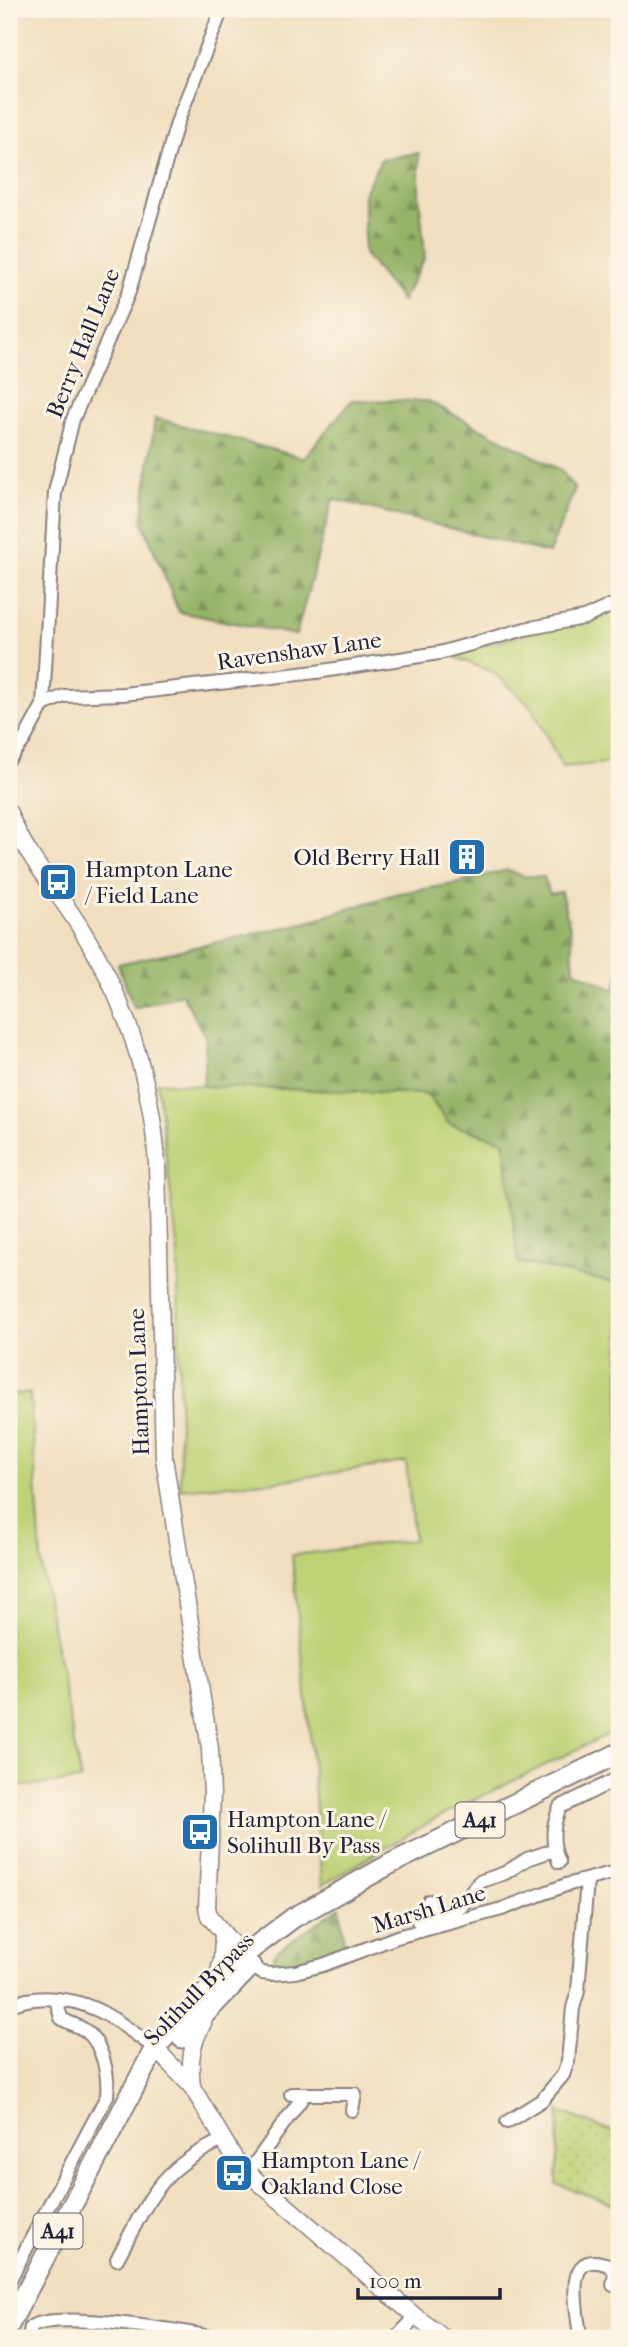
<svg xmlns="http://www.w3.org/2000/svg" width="628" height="2347" font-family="'IM FELL French Canon',serif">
<defs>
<pattern id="forest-firs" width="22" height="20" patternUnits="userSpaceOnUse" patternTransform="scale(1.75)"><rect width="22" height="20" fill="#96b467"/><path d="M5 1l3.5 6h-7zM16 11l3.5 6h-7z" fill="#7a9256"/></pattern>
<pattern id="park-dots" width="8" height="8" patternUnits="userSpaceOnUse" patternTransform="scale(1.75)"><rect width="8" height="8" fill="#bed276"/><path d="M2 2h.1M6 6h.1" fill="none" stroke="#a3b467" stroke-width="1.8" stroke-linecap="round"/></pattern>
</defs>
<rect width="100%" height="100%" fill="#fcf5e5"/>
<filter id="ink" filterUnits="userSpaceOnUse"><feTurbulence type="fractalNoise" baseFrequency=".0143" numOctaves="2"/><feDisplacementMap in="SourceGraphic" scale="14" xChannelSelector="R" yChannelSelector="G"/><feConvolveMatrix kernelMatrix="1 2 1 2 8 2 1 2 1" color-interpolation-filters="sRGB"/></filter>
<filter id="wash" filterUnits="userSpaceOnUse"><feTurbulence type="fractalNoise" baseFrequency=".00686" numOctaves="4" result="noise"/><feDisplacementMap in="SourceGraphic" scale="28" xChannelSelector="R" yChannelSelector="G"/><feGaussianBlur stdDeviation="1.57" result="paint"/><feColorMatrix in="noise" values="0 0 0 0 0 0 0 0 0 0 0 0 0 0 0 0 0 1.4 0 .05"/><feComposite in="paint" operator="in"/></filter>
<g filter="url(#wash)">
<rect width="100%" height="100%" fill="#f1dfbf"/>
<!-- grass -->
<g fill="#bed276" stroke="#707a58" stroke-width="2">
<path d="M619 609V762L562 767 532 707 493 672 449 655Z"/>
<path d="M157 1082 203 1086 427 1094 449 1124 504 1141 518 1262 619 1284V1518L611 1545 619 1564V1729L435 1819 322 1885 310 1734 292 1555 414 1540 406 1462 278 1481 180 1489 178 1253Z"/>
<path d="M30 1393 42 1572 81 1780 9 1788V1394Z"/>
</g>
<!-- forest -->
<g fill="url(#forest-firs)" stroke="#5c6b51" stroke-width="2">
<path d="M419 153V193L425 257 402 301 364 254V193L381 159Z"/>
<path d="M352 400 428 401 561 470 575 489 549 553 333 499 296 635 179 612 142 521 155 418 304 458Z"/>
<path d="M507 870 523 876 544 877 550 894 561 892 571 932 574 970 615 990 619 973V1284L518 1262 504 1141 449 1124 427 1094 203 1086 206 1038 182 994 134 1008 118 964 308 922 395 894 459 883Z"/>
<path d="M619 1518V1564L611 1545Z"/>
<path d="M340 1907 345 1950 295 1968 275 1970 273 1957 278 1950Z"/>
</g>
<!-- park -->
<path fill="url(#park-dots)" stroke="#707a58" stroke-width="2" d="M559 2111 619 2134V2206L557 2184Z"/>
</g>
<g filter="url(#ink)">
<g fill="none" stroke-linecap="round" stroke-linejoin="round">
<defs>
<g id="minor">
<path d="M43 705 55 492 73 419 129 292 177 123 222 9"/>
<path d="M9 759 24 740 43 705 64 696 123 694 316 672 439 653 525 629 584 618 619 602"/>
<path d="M559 1862C551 1842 552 1826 560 1807L619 1778"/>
<path d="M429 1901 432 1917"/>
<path d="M418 1921 453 1911 461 1907 479 1882 505 1873 527 1859 554 1850"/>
<path d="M251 1966 262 1973 271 1974 295 1972 323 1965 397 1937 502 1909 566 1885 619 1871"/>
<path d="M9 1978 12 2005"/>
<path d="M9 2006C34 1994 69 1997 95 2009 116 2018 136 2035 155 2048"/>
<path d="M291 2094H355L352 2110"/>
<path d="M507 2122 542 2100 563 2075 568 2061 573 2008 578 1991 587 1880"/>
<path d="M248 2173 305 2094"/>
<path d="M117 2259C149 2200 158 2169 223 2140"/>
<path d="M9 2281 107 2096C109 2076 103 2044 86 2031 78 2025 69 2024 61 2018L56 1999"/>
<path d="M29 2338 31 2327C56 2310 182 2331 215 2338"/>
<path d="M396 2338 416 2317"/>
<path d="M580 2338C578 2310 560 2245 611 2266L615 2274 613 2285"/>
</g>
<g id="major">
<path d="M9 813C25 855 57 890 80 927 125 997 152 1081 157 1164L164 1458 210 1749 212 1795 207 1907 209 1916 249 1964"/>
<path d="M217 1980 222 1959 223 1934"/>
<path d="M155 2048 192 2087 235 2159 248 2173 416 2317 444 2338"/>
<path d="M192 2087C189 2062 191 2045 203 2023"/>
</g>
<g id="highway">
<path d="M182 2038 251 1966"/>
<path d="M9 2325 155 2048 194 2005 241 1957 293 1918 392 1863 619 1753"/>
</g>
</defs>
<!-- minor casing -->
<use href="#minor" stroke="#8a807d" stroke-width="16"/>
<!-- major casing -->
<use href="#major" stroke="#8a807d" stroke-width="19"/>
<!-- highway casing -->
<use href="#highway" stroke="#8a807d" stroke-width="23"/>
<!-- minor -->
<use href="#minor" stroke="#fff" stroke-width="12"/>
<!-- major -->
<use href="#major" stroke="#fff" stroke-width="16"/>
<!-- highway -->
<use href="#highway" stroke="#fff" stroke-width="19"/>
</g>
</g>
<!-- icons -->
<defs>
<symbol id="building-square" viewBox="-11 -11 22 22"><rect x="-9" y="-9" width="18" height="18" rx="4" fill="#1f6fb2" stroke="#fcf5e5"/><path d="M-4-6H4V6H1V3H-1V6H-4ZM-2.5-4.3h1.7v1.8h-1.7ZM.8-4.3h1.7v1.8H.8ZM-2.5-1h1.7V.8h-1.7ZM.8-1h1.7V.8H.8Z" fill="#fff"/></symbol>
<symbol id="bus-square" viewBox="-11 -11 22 22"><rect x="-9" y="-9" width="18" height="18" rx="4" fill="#1f6fb2" stroke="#fcf5e5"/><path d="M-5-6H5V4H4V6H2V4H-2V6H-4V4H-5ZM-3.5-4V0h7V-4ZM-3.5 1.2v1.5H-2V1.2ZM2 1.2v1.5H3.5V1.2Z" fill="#fff"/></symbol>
</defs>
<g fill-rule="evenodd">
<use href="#building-square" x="445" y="835" width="44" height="44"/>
<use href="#bus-square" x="36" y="860" width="44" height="44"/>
<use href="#bus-square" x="178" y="1810" width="44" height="44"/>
<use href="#bus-square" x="212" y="2151" width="44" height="44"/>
</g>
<g text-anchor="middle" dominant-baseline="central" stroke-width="6" stroke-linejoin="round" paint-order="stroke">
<!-- shield labels -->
<g fill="#fcf5e5" stroke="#63616e" stroke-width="2">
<rect x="455.5" y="1802.5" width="49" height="35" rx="5"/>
<rect x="33.5" y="2213.5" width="49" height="35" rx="5"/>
</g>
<g font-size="21" font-weight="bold" fill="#22223b">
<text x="480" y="1820">A41</text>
<text x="58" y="2231">A41</text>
</g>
<!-- street labels -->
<g font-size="23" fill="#22223b" stroke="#fcf5e5">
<text transform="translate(83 343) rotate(-68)">Berry Hall Lane</text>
<text transform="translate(299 651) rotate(-8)">Ravenshaw Lane</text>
<text transform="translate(139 1382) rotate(-92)">Hampton Lane</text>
<text transform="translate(429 1909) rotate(-17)">Marsh Lane</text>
<text transform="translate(199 1989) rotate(-46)">Solihull Bypass</text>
</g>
<!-- poi labels -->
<g font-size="23" fill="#22223b" stroke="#fcf5e5" text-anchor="start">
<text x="440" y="857" text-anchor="end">Old Berry Hall</text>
<text x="85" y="869">Hampton Lane<tspan x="85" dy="26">/ Field Lane</tspan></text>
<text x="227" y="1819">Hampton Lane /<tspan x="227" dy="26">Solihull By Pass</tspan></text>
<text x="261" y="2160">Hampton Lane /<tspan x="261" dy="26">Oakland Close</tspan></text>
</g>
</g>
<!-- margin -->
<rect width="628" height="2347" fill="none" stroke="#fcf5e5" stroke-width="35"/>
<!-- scale -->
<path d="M358 2288v10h142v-10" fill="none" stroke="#22223b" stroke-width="3.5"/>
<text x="369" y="2288" font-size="21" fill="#22223b" stroke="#fcf5e5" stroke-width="5" paint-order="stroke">100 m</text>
</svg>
